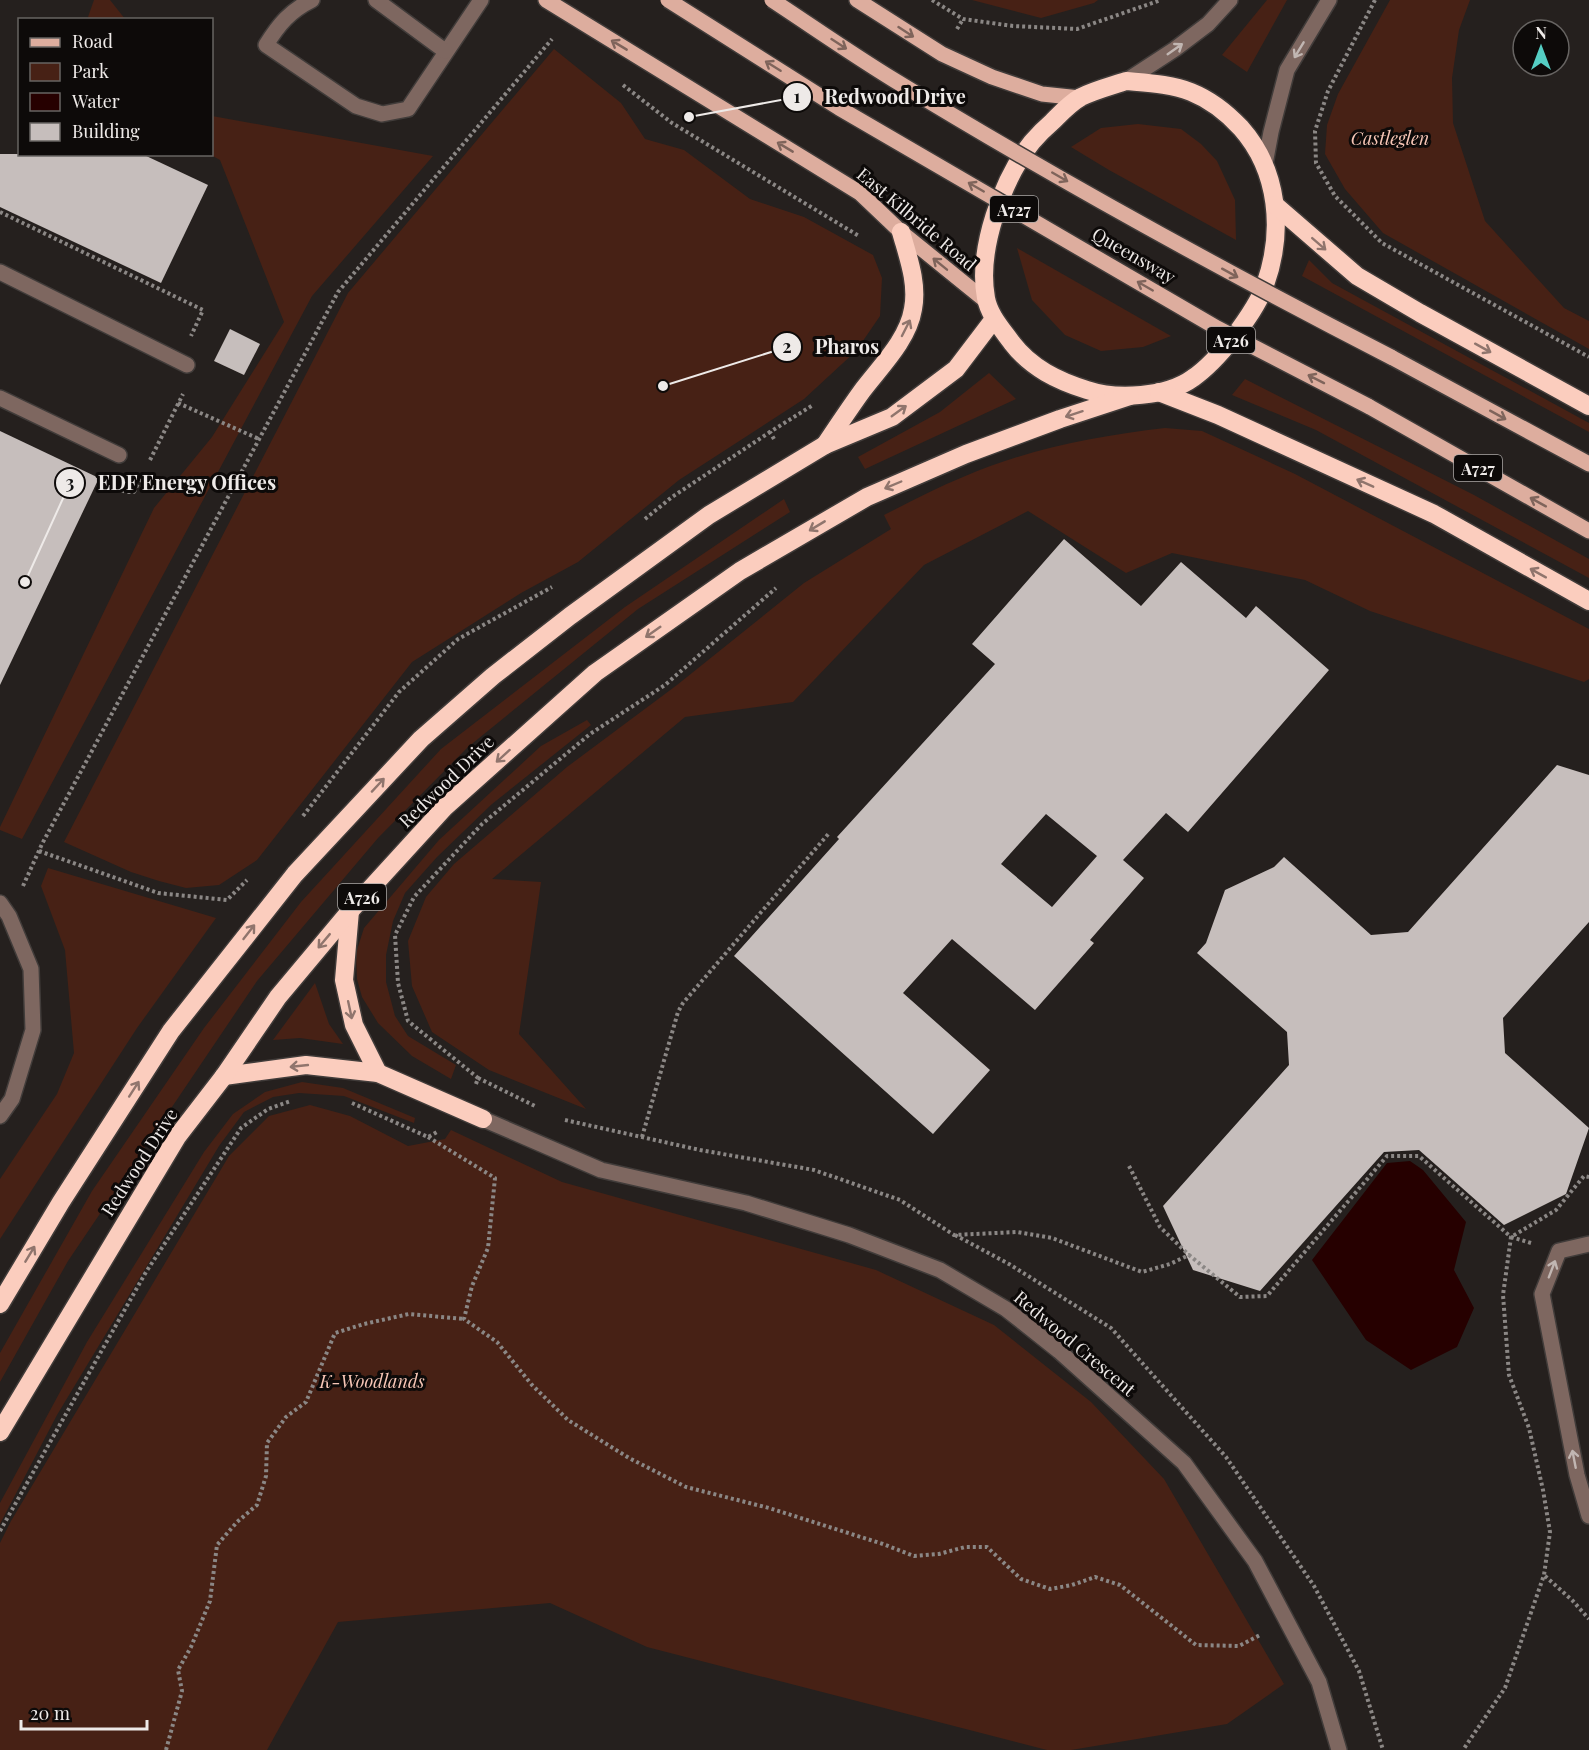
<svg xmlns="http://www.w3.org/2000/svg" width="1589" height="1750" font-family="'Playfair Display',serif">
<rect width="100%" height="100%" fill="#25201e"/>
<!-- green -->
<g fill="#472115">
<path d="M94 0H110L125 19H90L88 17Z"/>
<path d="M972 0H1098L1094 3 1041 18Z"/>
<path d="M1267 0H1287L1247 72 1222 55Z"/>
<path d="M1390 0H1470L1459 30 1452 78 1453 123 1485 221 1564 308 1589 321V349L1383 233 1345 189 1325 154 1327 125 1338 94Z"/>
<path d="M554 49 621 103 645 139 684 150 750 199 804 217 873 255 882 278 880 316 856 351 804 399 679 480 578 562 521 593 412 662 257 860 219 885 186 888 159 881 131 872 64 842 348 293Z"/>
<path d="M212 116 433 156 312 296 22 839 0 830V827L154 508 212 437 284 322 220 160 211 155Z"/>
<path d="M1138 124 1181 129 1201 144 1217 161 1235 200 1236 240 1109 170 1071 147 1101 128Z"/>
<path d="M1017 248 1171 336 1143 347 1101 351 1065 335 1032 300Z"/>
<path d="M1309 260 1332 283 1589 423V432L1302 276Z"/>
<path d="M989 373 1016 399 865 469 858 457 940 412Z"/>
<path d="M1245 379 1474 495 1589 559V578L1316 430 1232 395Z"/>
<path d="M1165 428 1202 431 1295 474 1589 629V679L1584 682 1370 611 1305 580 1172 553 1126 573 1028 511 924 565 793 702 685 717 492 879 541 882 519 1034 586 1109 489 1070 432 1032 412 986 408 941 426 897 454 864 567 767 677 685 804 583 891 529 884 515C910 502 936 488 963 477 1028 449 1096 436 1165 428Z"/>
<path d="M784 499 790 512 638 609 468 747 378 838 257 981 68 1261 0 1382V1353L92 1191 204 1028 301 902 441 749 625 607Z"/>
<path d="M587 720 591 725 492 804 437 857 405 893 393 921 386 955V982L395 1016 408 1036 456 1065 451 1079 412 1056 378 1023 362 997 357 979 356 953 364 928 439 840 541 746Z"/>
<path d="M48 868 216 918 137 1028 0 1239V1179L57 1094 74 1053 65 950 41 886Z"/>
<path d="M315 983 329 1024 343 1044 300 1038 273 1040Z"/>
<path d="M302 1082 343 1088 415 1118 414 1123 344 1096 299 1093 273 1097 244 1112 219 1146 57 1415 0 1524V1503L87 1342 204 1152 233 1114 265 1092Z"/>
<path d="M310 1105 350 1116 408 1146 445 1139 451 1130 562 1182 876 1270 994 1325 1091 1402 1164 1479 1284 1684 1227 1724 1071 1750H1047L647 1647 550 1603 338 1622 267 1750H0V1543L11 1521 229 1156 269 1116Z"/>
</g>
<!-- water -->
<path fill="#260000" d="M1410 1161 1423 1170 1466 1222 1454 1270 1474 1308 1457 1347 1411 1370 1366 1340 1312 1260 1387 1163Z"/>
<!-- building -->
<g fill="#c6bebc" fill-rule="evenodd">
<path d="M0 154H142L208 185 161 283 0 207Z"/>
<path d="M230 329 260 344 244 375 214 361Z"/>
<path d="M0 431 99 478 0 685Z"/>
<path d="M1064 539 1141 606 1181 562 1246 618 1256 606 1329 670 1188 832 1166 813 1123 860 1144 878 1090 940 1094 943 1035 1010 952 939 903 993 990 1070 933 1134 734 956 839 839 837 837 995 664 972 644ZM1046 814 1097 856 1052 907 1001 864Z"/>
<path d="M1557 765 1589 775V922L1503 1018 1505 1053 1589 1128 1566 1194 1504 1225 1419 1150 1384 1152 1260 1291 1193 1270 1163 1206 1289 1065 1287 1032 1197 953 1206 943 1225 890 1274 867 1284 857 1371 935 1408 932Z"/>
</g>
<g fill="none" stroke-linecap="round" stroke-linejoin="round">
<defs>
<g id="minor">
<path d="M312 0C290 11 279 24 266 45L356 106 382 114 408 109 481 0"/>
<path d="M376 0 445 51"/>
<path d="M1126 81 1175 49 1208 24 1230 0"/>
<path d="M1265 164 1271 132 1287 70 1329 0"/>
<path d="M0 272 187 365"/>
<path d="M0 398 119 455"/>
<path d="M0 903 9 916 31 969 33 1030 12 1099 0 1116"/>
<path d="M483 1119 601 1170 746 1203 849 1235 940 1270 1006 1309 1059 1351 1184 1463 1255 1561 1319 1682 1339 1750"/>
<path d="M1589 1244 1559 1251 1542 1294 1577 1475 1589 1516"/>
</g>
<g id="major">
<path d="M546 0 860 193 901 232 986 301"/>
<path d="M857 0 942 54 992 77 1042 94 1080 98"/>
<path d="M1391 357 1589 464"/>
<path d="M1368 406 1589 531"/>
</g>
<g id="highway">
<path d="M1126 81C1148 83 1171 84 1191 92 1211 100 1227 113 1241 128 1279 171 1284 232 1265 285 1259 303 1245 322 1233 338 1221 353 1209 367 1193 378 1167 397 1117 400 1087 390 1058 381 1031 368 1012 343 1002 329 989 315 986 298 977 250 1002 180 1032 142 1038 135 1045 128 1052 122 1061 113 1070 103 1081 97 1095 90 1111 86 1126 81Z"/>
<path d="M1275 205 1357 276 1420 313 1589 406"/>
<path d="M1159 392 1218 415 1434 514 1589 601"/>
<path d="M825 445C837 427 849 409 862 391 880 367 908 340 913 309 918 283 908 257 901 232"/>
<path d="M350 911 344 980 354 1025 378 1073"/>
<path d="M224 1076 306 1065 378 1073 483 1119"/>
<path d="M0 1304 61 1202 171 1031 295 874 421 739 493 676 570 616 709 515 825 445 892 417 956 369 994 319"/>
<path d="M0 1432 177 1137 224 1076 278 997 350 911 445 807 595 673 740 571 867 497 966 454 1060 419 1130 396"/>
</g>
</defs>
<!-- minor casing -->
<use href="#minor" stroke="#413c3a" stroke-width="18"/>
<!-- major casing -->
<use href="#major" stroke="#413c3a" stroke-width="18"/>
<!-- highway casing -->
<use href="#highway" stroke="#413c3a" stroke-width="21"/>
<!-- path -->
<g stroke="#8b8785" stroke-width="4" stroke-dasharray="3 3" stroke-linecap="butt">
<path d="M932 0 963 19 1013 26 1077 29 1161 0"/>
<path d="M1375 0 1328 91 1315 131 1316 163 1335 196 1382 243 1589 357"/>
<path d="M957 29 963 19"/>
<path d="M623 85 672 123 859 236"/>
<path d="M0 212 203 310 191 336"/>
<path d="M178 403 259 439"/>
<path d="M774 439 770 432 813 405"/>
<path d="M150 460 183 394"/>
<path d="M111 485 126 492H134L142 475"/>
<path d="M645 519 672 497 770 432"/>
<path d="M303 816 399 692 458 639 552 587"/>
<path d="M39 851 158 893 227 900 247 880"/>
<path d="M23 886 42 844 338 292 552 39"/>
<path d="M478 1078 537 1107"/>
<path d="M476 1084 478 1078 408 1021 398 983 395 935 414 897 482 824 590 734 665 685 776 588"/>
<path d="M352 1103 428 1137 437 1132"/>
<path d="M565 1120 700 1150 814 1170 900 1200 954 1235 1017 1232 1052 1238 1142 1272 1170 1264 1189 1255 1240 1297 1267 1296 1387 1156H1419L1511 1237 1503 1295 1509 1375 1529 1428 1543 1490 1550 1532 1544 1575 1505 1688 1463 1750"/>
<path d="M428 1137 495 1178 488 1248 472 1286 464 1319 497 1342 532 1385 568 1420 629 1458 686 1487 769 1508 883 1544 914 1556 939 1554 965 1547H987L1021 1579 1050 1589 1072 1585 1095 1577 1120 1585 1196 1645 1239 1646 1260 1635"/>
<path d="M642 1137 678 1012 683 1003 830 832"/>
<path d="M1129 1166 1160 1227 1189 1255"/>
<path d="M955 1235 1009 1264 1111 1328 1226 1457 1314 1586 1359 1671 1383 1750"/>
<path d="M1531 1243 1511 1237 1556 1210 1584 1176 1589 1177"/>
<path d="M0 1531 146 1272 241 1128 268 1109 291 1101"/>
<path d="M1545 1576 1572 1600 1589 1619"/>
<path d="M166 1750 182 1691 178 1670 191 1647 210 1601 217 1545 237 1522 257 1505 266 1476 267 1443 286 1417 306 1402 335 1333 364 1324 409 1314 464 1319"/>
</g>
<!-- minor -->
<use href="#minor" stroke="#7e6760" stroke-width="15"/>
<!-- major -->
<use href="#major" stroke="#ddad9e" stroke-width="15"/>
<!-- highway -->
<use href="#highway" stroke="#fbcdbe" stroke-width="18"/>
<defs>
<g id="major-bridge">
<path d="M668 0 839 108 1217 328 1368 406"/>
<path d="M772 0C813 27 853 55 894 80 1056 179 1222 270 1391 357"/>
</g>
</defs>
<!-- major-bridge casing -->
<use href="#major-bridge" stroke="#413c3a" stroke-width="18" stroke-linecap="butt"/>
<!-- major-bridge -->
<use href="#major-bridge" stroke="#ddad9e" stroke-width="15"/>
</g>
<!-- one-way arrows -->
<defs><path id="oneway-shaft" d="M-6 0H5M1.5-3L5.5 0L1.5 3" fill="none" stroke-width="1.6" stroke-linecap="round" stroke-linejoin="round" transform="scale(1.5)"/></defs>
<g stroke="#7f645b">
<use href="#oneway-shaft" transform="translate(906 32) rotate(33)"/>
<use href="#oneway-shaft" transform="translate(839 44) rotate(33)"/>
<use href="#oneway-shaft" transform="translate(619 45) rotate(-149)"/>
<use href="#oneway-shaft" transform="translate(773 66) rotate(-148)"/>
<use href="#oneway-shaft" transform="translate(785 147) rotate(-149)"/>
<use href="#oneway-shaft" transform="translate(1060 177) rotate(30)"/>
<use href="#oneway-shaft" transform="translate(976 187) rotate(-150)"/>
<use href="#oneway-shaft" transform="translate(940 264) rotate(-141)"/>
<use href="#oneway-shaft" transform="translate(1230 273) rotate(29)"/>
<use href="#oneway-shaft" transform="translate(1145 286) rotate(-150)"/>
<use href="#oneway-shaft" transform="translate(1316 379) rotate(-153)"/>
<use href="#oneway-shaft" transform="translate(1498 415) rotate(29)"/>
<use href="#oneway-shaft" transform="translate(1538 502) rotate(-151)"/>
</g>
<g stroke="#c1b6b2">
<use href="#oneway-shaft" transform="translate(1175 49) rotate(-35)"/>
<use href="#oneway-shaft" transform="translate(1299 50) rotate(121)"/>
<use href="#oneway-shaft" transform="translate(1552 1269) rotate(-69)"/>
<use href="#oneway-shaft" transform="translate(1574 1459) rotate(-101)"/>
</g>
<g stroke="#90756d">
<use href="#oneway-shaft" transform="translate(1319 244) rotate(41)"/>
<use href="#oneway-shaft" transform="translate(906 328) rotate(-63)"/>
<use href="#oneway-shaft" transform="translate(1483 348) rotate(29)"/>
<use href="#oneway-shaft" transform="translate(899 411) rotate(-36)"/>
<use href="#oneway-shaft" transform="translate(1074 414) rotate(162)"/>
<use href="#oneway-shaft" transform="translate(1365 483) rotate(-156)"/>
<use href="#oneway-shaft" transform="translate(893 485) rotate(157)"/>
<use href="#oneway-shaft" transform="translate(817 526) rotate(149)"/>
<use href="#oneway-shaft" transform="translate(1538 573) rotate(-151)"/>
<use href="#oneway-shaft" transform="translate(653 632) rotate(145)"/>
<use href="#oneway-shaft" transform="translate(503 756) rotate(138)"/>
<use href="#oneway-shaft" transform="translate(378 785) rotate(-47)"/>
<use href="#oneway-shaft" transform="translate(249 932) rotate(-52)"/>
<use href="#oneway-shaft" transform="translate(324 941) rotate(130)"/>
<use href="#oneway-shaft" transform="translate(350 1010) rotate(78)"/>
<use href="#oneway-shaft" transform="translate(299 1066) rotate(174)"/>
<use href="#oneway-shaft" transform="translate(134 1089) rotate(-57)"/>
<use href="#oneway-shaft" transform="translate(30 1254) rotate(-59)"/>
</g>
<g text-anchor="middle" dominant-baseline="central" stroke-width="6" stroke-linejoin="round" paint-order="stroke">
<!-- shield labels -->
<g fill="#0d0a09" stroke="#aaa7a5" stroke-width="1.5">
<rect x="990" y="196" width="48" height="26" rx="4.5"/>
<rect x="1207" y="327" width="48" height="26" rx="4.5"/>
<rect x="1454" y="455" width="48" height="26" rx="4.5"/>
<rect x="338" y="884" width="48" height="26" rx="4.5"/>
</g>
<g font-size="16" font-weight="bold" fill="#eeeae8">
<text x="1014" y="209">A727</text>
<text x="1231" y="340">A726</text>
<text x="1478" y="468">A727</text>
<text x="362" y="897">A726</text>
</g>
<!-- park labels -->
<g font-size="18" font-style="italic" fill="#f7c6b6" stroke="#0d0a09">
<text x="1390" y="138">Castleglen</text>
<text x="372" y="1381">K-Woodlands</text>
</g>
<!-- street labels -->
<g font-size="18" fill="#eeeae8" stroke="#0d0a09">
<text transform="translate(917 219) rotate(40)">East Kilbride Road</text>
<text transform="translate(1134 255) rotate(30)">Queensway</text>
<text transform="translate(446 781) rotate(-44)">Redwood Drive</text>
<text transform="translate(139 1162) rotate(-57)">Redwood Drive</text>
<text transform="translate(1075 1343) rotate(40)">Redwood Crescent</text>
</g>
</g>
<!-- callouts -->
<path fill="none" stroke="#eeeae8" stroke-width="2" d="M689 117L797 97M663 386L787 347M25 582L70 483"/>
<g fill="#eeeae8" stroke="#0d0a09" stroke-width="2">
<circle cx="689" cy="117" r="6"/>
<circle cx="663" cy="386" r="6"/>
<circle cx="25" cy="582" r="6"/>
<circle cx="797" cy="97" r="15"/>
<circle cx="787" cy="347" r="15"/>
<circle cx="70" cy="483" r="15"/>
</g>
<g font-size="18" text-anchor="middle" font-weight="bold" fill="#111">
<text x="797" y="103">1</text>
<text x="787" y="353">2</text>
<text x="70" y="489">3</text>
</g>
<g font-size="20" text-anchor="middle" font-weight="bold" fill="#eeeae8" stroke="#0d0a09" stroke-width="6" stroke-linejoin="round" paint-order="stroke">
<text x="895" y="104">Redwood Drive</text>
<text x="847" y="354">Pharos</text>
<text x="187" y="490">EDF Energy Offices</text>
</g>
<!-- legend -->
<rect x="18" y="18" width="195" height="138" fill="#0d0a09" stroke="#676462" stroke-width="1.5"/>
<rect x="30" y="38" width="30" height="9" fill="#ddad9e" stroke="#676462" stroke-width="1.5"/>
<text x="72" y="48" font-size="18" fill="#eeeae8">Road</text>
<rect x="30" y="63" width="30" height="18" fill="#472115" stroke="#676462" stroke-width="1.5"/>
<text x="72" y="78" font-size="18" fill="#eeeae8">Park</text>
<rect x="30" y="93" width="30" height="18" fill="#260000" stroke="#676462" stroke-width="1.5"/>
<text x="72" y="108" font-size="18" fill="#eeeae8">Water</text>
<rect x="30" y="123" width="30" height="18" fill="#c6bebc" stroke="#676462" stroke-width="1.5"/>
<text x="72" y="138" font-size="18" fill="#eeeae8">Building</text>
<!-- north arrow -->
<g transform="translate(1541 48)"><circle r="28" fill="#0d0a09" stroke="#676462" stroke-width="1.5"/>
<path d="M0-4.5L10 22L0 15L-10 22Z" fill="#55cec4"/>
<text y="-9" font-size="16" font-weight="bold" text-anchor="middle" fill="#eeeae8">N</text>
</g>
<!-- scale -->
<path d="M21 1720v9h126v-9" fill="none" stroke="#eeeae8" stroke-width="3"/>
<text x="30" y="1720" font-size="18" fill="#eeeae8" stroke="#0d0a09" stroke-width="4.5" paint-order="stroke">20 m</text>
</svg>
